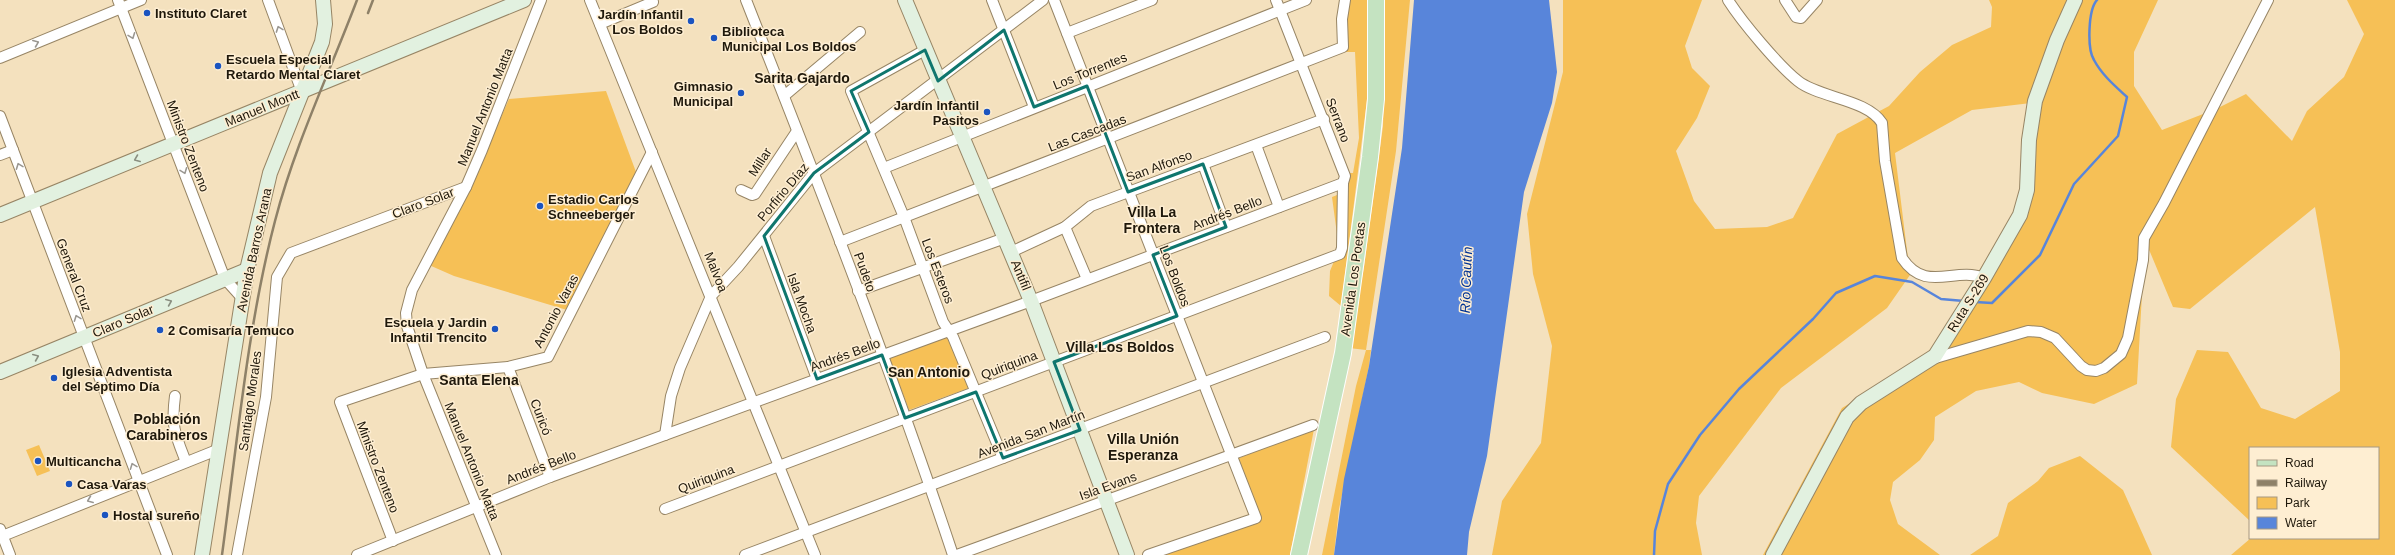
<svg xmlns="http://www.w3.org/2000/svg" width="2395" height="555" font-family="Helvetica,sans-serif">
<rect width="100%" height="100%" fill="#f4e1be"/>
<!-- green -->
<g fill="#f6c056">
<path d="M1347 0H1367L1369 84 1341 306 1329 296 1330 271 1339 249 1332 197C1345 192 1350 188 1348 173H1353L1359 138 1355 52H1346Z"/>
<path d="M1382 0H1410L1396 151 1366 350H1371L1369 366 1339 509 1334 555H1322L1356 386 1366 350 1349 348 1364 267 1383 126 1385 43Z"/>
<path d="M1563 0H1702L1685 46 1692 68 1710 86 1697 118 1676 151 1694 201 1715 229 1767 227 1793 218 1837 134 1889 106 1920 72 1952 45 1991 27 1992 7 1989 0H2158L2134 52V86L2162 130 2216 109 2246 94 2292 141 2307 111 2344 77 2364 34 2347 0H2395V555H2231L2251 538H2378V448H2250V521L2171 447 2176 399 2197 350 2228 352 2261 408 2295 419 2340 391V352L2315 207 2190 309 2173 307 2145 240 2137 384 2094 404 2042 393 2019 382 1976 391 1935 417 1934 440 1920 460 1893 482 1890 500 1898 524 1940 555H1763L1842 408 1930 355 2023 196 2031 103 1972 110 1895 153 1910 275 1887 308 1781 388 1699 496 1696 523 1702 555H1492L1502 501 1541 443 1552 346 1533 274 1527 214 1563 72Z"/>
<path d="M606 91 636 172 567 310 454 276 429 265 471 185 509 99Z"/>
<path d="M949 335 969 388 909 410 889 357Z"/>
<path d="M1314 429 1290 555H1161L1259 519 1234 460Z"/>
<path d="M39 445 50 471 37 476 26 450Z"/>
<path d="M2080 456 2123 490 2152 555H1970L1998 536 2008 503 2038 481 2049 468Z"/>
</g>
<!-- water -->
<path fill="#5885da" d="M1414 0H1549L1557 72 1552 103 1524 192 1487 456 1469 532 1467 555H1334L1344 479 1369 366 1402 148Z"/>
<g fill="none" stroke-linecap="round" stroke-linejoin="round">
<!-- stream -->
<g stroke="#5885da" stroke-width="2.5">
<path d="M1975 302 1992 303 2040 255 2074 184 2118 136 2127 97C2115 86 2102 75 2094 60 2087 49 2088 10 2097 0"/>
<path d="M1654 555 1655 531 1668 484 1700 435 1739 389 1813 319 1836 293 1875 276 1912 282 1941 299 1964 301"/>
</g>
<defs>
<g id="street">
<path d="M118 0 225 279 242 298"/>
<path d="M268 0 302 92"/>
<path d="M590 0 815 555"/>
<path d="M746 0C818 183 891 368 953 555"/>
<path d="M992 0 1034 107"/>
<path d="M1054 0 1256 518 1148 555"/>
<path d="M1728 0C1742 22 1778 65 1798 81 1819 98 1867 99 1882 123L1885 161 1902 258C1926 294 1954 266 1984 278"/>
<path d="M1785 0 1796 17 1801 18 1817 0"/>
<path d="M600 24 653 2"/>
<path d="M1067 33 1152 0"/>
<path d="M925 50 851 91 904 217 943 322 953 337 1003 458"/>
<path d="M0 58 141 0"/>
<path d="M784 96 860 32"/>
<path d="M0 116 167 555"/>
<path d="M1256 145 1279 207"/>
<path d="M0 155 13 150"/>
<path d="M1203 164 1226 227"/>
<path d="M884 168 1306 0"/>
<path d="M741 190 752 195 755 194 797 131"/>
<path d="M1065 227 1087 279"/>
<path d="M764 236 817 379"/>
<path d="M840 242 1343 47 1342 19 1345 0"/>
<path d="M1011 252 1065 227 1091 206 1324 119"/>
<path d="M858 291 1005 238"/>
<path d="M1932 359 2028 331 2041 332 2055 338 2081 366 2087 370 2096 371 2104 368 2121 354 2128 338 2143 260 2144 238 2164 203 2268 0"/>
<path d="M508 367 550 477"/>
<path d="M175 396C171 427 175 434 186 462"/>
<path d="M665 435 671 396 680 368 711 296 738 267 814 173 1043 0"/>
<path d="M665 509 1340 254 1342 248 1343 183 1345 176 1276 0"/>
<path d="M0 529 10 555"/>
<path d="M0 537 217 450"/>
<path d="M393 541 340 402 423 374 508 367 548 357 652 152"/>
<path d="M237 555 266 397 277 277 291 253 466 187"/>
<path d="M357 555 550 477 1031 301 1343 183"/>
<path d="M496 555 423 374 407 326 406 313 412 290 466 187 482 150 541 0"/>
<path d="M745 555 1325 337"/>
<path d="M957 555 1313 425"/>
</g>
<g id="secondary">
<path d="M905 0 1031 301 1127 555"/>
<path d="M0 215 524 0"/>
<path d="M0 372 247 270"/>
<path d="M202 555 247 270 270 173 322 42 325 24 323 0"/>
<path d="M1773 555 1847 417 1861 403 1935 356 1984 278 2020 215 2027 190 2029 140 2035 101 2057 40 2075 0"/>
</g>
<path id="primary" d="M1299 555 1343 353 1370 157 1376 99V0"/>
</defs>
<!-- street casing -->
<use href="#street" stroke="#978565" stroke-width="12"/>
<!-- secondary casing -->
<use href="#secondary" stroke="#978565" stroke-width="16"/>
<!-- primary casing -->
<use href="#primary" stroke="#fff" stroke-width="18"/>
<!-- street -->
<use href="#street" stroke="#fff" stroke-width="10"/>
<!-- secondary -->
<use href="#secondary" stroke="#e2f1e0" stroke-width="14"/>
<!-- primary -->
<use href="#primary" stroke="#c4e3c1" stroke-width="16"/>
<!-- rail -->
<g stroke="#8e8168" stroke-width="2.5">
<path d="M368 13 373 0"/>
<path d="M222 555C237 445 247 328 275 221 295 144 329 74 357 0"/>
</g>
</g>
<!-- one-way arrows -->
<defs><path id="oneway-chevron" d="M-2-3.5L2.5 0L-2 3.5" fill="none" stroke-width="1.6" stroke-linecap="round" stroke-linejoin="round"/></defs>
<g stroke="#9a9791">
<use href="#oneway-chevron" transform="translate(279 29) rotate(-110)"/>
<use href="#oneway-chevron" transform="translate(132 36) rotate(69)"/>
<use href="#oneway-chevron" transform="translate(36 43) rotate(-22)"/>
<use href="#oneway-chevron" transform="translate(19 166) rotate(-111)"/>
<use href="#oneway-chevron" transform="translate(184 171) rotate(69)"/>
<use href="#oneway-chevron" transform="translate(77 318) rotate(-111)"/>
<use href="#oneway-chevron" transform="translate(133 466) rotate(-111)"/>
<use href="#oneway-chevron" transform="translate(90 500) rotate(158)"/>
</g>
<g stroke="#8a8f80">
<use href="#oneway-chevron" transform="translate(137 159) rotate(158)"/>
<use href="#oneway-chevron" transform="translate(169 302) rotate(-23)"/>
<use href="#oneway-chevron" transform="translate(36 357) rotate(-23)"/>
</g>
<!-- marked area -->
<path fill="none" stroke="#0f766e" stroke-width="3" stroke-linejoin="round" d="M1004 30 1034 107 1087 86 1128 192 1203 164 1226 227 1153 255 1177 316 1054 362 1080 430 1003 458 976 392 905 418 882 355 817 379 764 236 814 173 869 132 851 91 925 50 938 81Z"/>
<!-- markers -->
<g fill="#1b54c0" stroke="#feeed2" stroke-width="1.5">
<circle cx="147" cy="13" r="4"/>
<circle cx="691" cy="21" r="4"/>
<circle cx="714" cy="38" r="4"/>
<circle cx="218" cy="66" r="4"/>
<circle cx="741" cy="93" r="4"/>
<circle cx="987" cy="112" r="4"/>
<circle cx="540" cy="206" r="4"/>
<circle cx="495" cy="329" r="4"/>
<circle cx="160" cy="330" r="4"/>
<circle cx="54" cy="378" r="4"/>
<circle cx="38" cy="461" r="4"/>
<circle cx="69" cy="484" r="4"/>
<circle cx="105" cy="515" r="4"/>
</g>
<g text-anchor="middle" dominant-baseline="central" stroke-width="3" stroke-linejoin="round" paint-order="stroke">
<!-- poi labels -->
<g font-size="13" font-weight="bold" fill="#1f180b" stroke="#feeed2" text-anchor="start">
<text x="155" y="13">Instituto Claret</text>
<text x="683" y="14" text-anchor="end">Jardín Infantil<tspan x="683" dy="15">Los Boldos</tspan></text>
<text x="722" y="31">Biblioteca<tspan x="722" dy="15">Municipal Los Boldos</tspan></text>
<text x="226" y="59">Escuela Especial<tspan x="226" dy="15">Retardo Mental Claret</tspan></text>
<text x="733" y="86" text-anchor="end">Gimnasio<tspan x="733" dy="15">Municipal</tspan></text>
<text x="979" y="105" text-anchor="end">Jardín Infantil<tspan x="979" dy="15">Pasitos</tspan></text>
<text x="548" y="199">Estadio Carlos<tspan x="548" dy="15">Schneeberger</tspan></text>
<text x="487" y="322" text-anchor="end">Escuela y Jardin<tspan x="487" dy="15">Infantil Trencito</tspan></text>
<text x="168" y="330">2 Comisaría Temuco</text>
<text x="62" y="371">Iglesia Adventista<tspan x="62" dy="15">del Séptimo Día</tspan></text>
<text x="46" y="461">Multicancha</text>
<text x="77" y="484">Casa Varas</text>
<text x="113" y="515">Hostal sureño</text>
</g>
<!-- street labels -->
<g font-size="13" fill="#1f180b" stroke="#feeed2">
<text transform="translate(1090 71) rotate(-22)">Los Torrentes</text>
<text transform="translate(485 107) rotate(-68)">Manuel Antonio Matta</text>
<text transform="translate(262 108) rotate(-22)">Manuel Montt</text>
<text transform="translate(1338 120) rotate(69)">Serrano</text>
<text transform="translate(1087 133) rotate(-21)">Las Cascadas</text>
<text transform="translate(188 146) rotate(69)">Ministro Zenteno</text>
<text transform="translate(760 162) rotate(-57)">Millar</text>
<text transform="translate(1159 166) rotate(-20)">San Alfonso</text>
<text transform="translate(783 192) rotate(-50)">Porfirio Díaz</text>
<text transform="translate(423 203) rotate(-21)">Claro Solar</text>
<text transform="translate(1227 213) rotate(-21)">Andrés Bello</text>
<text transform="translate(254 250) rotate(-78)">Avenida Barros Arana</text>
<text transform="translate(938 271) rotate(69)">Los Esteros</text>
<text transform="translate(716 272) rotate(68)">Malvoa</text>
<text transform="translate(865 272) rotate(70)">Pudeto</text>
<text transform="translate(74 275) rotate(69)">General Cruz</text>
<text transform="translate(1021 275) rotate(67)">Antifil</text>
<text transform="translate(1175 276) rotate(69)">Los Boldos</text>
<text transform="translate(1353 279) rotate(-82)">Avenida Los Poetas</text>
<text transform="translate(802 303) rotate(70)">Isla Mocha</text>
<text transform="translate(1968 303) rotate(-58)">Ruta S-269</text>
<text transform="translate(556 311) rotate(-62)">Antonio Varas</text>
<text transform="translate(123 321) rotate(-23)">Claro Solar</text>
<text transform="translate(845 355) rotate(-20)">Andrés Bello</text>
<text transform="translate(1009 365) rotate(-21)">Quiriquina</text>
<text transform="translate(250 401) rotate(-82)">Santiago Morales</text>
<text transform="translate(541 417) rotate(69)">Curicó</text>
<text transform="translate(1031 434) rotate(-21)">Avenida San Martín</text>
<text transform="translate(472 461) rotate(68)">Manuel Antonio Matta</text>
<text transform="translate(378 467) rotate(69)">Ministro Zenteno</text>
<text transform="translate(541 467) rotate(-21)">Andrés Bello</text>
<text transform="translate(706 479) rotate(-21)">Quiriquina</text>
<text transform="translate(1108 486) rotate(-20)">Isla Evans</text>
</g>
<!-- neighbourhood labels -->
<g font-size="14" font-weight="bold" fill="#1f180b" stroke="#feeed2">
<text x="802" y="78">Sarita Gajardo</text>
<text x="1152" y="212">Villa La<tspan x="1152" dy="16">Frontera</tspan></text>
<text x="1120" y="347">Villa Los Boldos</text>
<text x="929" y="372">San Antonio</text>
<text x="479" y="380">Santa Elena</text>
<text x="167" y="419">Población<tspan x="167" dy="16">Carabineros</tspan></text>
<text x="1143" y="439">Villa Unión<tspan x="1143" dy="16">Esperanza</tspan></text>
</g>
<!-- water labels -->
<g font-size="14" font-style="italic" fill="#003293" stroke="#feeed2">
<text transform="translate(1466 280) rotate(-88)">Río Cautín</text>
</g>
</g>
<!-- legend -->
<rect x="2249" y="447" width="130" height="92" fill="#feeed2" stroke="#a59882"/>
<rect x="2257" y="460" width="20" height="6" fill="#c4e3c1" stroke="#a59882"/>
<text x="2285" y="467" font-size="12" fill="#1f180b">Road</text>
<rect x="2257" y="480" width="20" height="6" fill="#8e8168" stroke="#a59882"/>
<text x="2285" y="487" font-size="12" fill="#1f180b">Railway</text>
<rect x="2257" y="497" width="20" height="12" fill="#f6c056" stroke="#a59882"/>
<text x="2285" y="507" font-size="12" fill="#1f180b">Park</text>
<rect x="2257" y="517" width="20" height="12" fill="#5885da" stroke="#a59882"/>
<text x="2285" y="527" font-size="12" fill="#1f180b">Water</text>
</svg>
